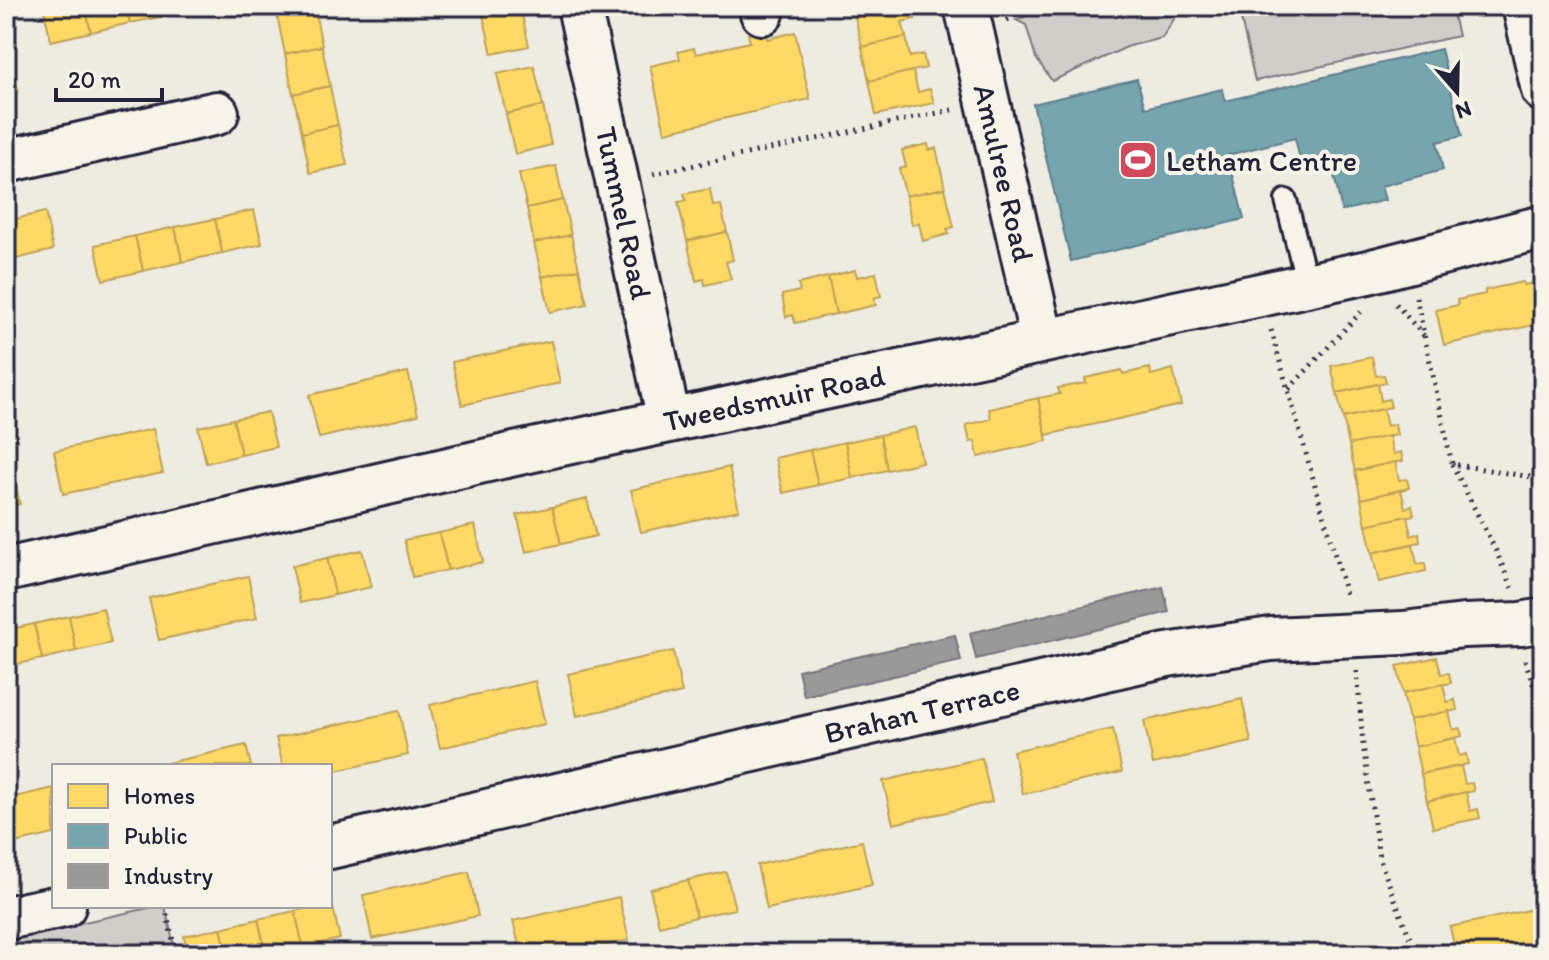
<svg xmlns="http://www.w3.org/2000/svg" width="1549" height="960" font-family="Itim,sans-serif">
<rect width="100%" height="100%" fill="#eeebe1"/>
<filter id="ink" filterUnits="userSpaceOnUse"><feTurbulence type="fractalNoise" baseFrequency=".0125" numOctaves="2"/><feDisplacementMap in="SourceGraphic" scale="16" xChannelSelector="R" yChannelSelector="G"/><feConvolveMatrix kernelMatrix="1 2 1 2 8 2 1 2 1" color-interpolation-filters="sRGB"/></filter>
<g filter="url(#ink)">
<!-- green -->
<g fill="#d1cdc9" stroke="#7a7882" stroke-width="2">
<path d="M1053 6H1180L1181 8 1162 38 1129 46 1052 81 1036 58 1026 25 1016 20Z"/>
<path d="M1238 6H1451L1458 36 1255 81Z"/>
<path d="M158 906H165L176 954H6V939Z"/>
</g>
<!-- homes -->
<g fill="#ffd966" stroke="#bda259" stroke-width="2">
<path d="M43 6H85L91 32 51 41Z"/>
<path d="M85 6H127L130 23 91 32Z"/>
<path d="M127 6H168L170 15 130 23Z"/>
<path d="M168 6H209L170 15Z"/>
<path d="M481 6H520L483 15Z"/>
<path d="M520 6 529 46 492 54 483 15Z"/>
<path d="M644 6H674L645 12Z"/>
<path d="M853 6H899V8L855 17Z"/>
<path d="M912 6 915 19 902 22 906 37 862 47 855 17Z"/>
<path d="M314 7 322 46 285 54 277 15Z"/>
<path d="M765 31 767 39 795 32 810 99 665 132 650 66 680 59 678 52 694 48 696 54 750 42 748 34Z"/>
<path d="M906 37 910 57 923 54 926 68 869 81 862 47Z"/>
<path d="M322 46 330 86 293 94 285 54Z"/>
<path d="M10 53 18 91 6 94V54Z"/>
<path d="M534 66 543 106 506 114 497 74Z"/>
<path d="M913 71 918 92 930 89 934 103 876 115 869 81Z"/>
<path d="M330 86 338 125 302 133 293 94Z"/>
<path d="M543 106 551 145 515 154 506 114Z"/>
<path d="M338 125 347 165 310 173 302 133Z"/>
<path d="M928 144 929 150 936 148 945 188 906 196 899 169 906 167 902 150Z"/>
<path d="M556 166 563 200 527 208 519 174Z"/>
<path d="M945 188 954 227 947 229 949 234 923 241 919 223 912 225 906 196Z"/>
<path d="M710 189 713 206 721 205 727 232 687 241 678 202 686 201 684 194Z"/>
<path d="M563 200 571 235 534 243 527 208Z"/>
<path d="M254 210 262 244 222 253 215 219Z"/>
<path d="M45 212 53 250 16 259 7 221Z"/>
<path d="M215 219 222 253 182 262 175 227Z"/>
<path d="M6 221 16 259 6 261Z"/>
<path d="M175 227 182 262 143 271 135 236Z"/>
<path d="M727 232 733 260 726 262 731 279 705 285 704 279 696 281 687 241Z"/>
<path d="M571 235 579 269 542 277 534 243Z"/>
<path d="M135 236 143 271 103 280 95 245Z"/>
<path d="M579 269 587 304 550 312 542 277Z"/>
<path d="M855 270 857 277 876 273 881 296 874 298 876 305 836 314 828 277Z"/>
<path d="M828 277 836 314 795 323 793 315 786 317 782 295 800 291 798 284Z"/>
<path d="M1543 281V323L1444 345 1436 310 1458 305 1457 300 1485 294V290L1523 282 1524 285Z"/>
<path d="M551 341 560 383 462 405 452 362Z"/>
<path d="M1372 357 1376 376 1384 375 1386 382 1337 393 1331 366Z"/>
<path d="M1150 368 1151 375 1173 369 1181 405 1046 435 1038 398 1060 394 1058 388 1086 383 1085 378 1122 370 1123 374Z"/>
<path d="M408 372 418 415 319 438 309 395Z"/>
<path d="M1378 384 1381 401 1389 399 1391 407 1343 418 1337 393Z"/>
<path d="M1038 398 1047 441 978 457 975 441 970 442 966 425 991 419 989 409Z"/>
<path d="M1383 409 1387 426 1395 424 1397 435 1349 445 1343 418Z"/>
<path d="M268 412 276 447 241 455 233 419Z"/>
<path d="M233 419 241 455 206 463 198 427Z"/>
<path d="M915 427 922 462 887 470 880 435Z"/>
<path d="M153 429 163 473 63 494 54 451Z"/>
<path d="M880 435 887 470 852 478 845 442Z"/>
<path d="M1389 436 1393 454 1401 452 1403 461 1355 471 1349 445Z"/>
<path d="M845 442 852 478 818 485 810 450Z"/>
<path d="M810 450 818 485 783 493 775 458Z"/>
<path d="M10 461 20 504 6 507V462Z"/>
<path d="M1395 462 1399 480 1407 479 1409 488 1361 499 1355 471Z"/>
<path d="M729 467 739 510 641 532 631 490Z"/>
<path d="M1401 490 1405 508 1412 506 1414 515 1366 525 1361 499Z"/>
<path d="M587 499 596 536 561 544 552 507Z"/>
<path d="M552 507 561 544 526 552 517 515Z"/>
<path d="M1407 516 1411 536 1419 533 1420 542 1372 553 1366 525Z"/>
<path d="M475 525 483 562 448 570 439 533Z"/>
<path d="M439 533 448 570 412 577 404 540Z"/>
<path d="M1413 544 1417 564 1425 563 1426 571 1379 582 1372 553Z"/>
<path d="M362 550 371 587 335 595 327 558Z"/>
<path d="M327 558 335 595 300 603 292 566Z"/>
<path d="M248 576 257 618 159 640 149 598Z"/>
<path d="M103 608 111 643 76 651 69 616Z"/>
<path d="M69 616 76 651 42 659 34 624Z"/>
<path d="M34 624 42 659 7 666 6 630Z"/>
<path d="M673 651 682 693 577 716 568 674Z"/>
<path d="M1437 657 1441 674 1449 673 1451 683 1403 693 1397 666Z"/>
<path d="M535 681 545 724 440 748 430 705Z"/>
<path d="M1443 684 1447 702 1455 700 1457 710 1409 720 1403 693Z"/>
<path d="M1242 699 1251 742 1153 764 1144 721Z"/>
<path d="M399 711 408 755 330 772V766H283L276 738Z"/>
<path d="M1449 711 1453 730 1460 728 1462 736 1415 747 1409 720Z"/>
<path d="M1113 729 1122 772 1023 794 1013 751Z"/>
<path d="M1455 738 1459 756 1466 754 1468 764 1421 774 1415 747Z"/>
<path d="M246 745 251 766H154Z"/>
<path d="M982 758 992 802 893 824 883 781Z"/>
<path d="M1461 766 1465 784 1472 783 1474 791 1427 801 1421 774Z"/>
<path d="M54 788V834L6 845V799Z"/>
<path d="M1466 792 1470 811 1478 809 1480 818 1433 828 1427 801Z"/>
<path d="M862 841 872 885 767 909 757 865Z"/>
<path d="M469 872 478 916 372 939 363 895Z"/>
<path d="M726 872 735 909 696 917 688 880Z"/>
<path d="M688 880 696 917 659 926 650 889Z"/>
<path d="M619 897 629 940 567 954H521L513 921Z"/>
<path d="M330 903H332L340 939 303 947 295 911 318 906H330Z"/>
<path d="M1542 907 1543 954H1456L1450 927Z"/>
<path d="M295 911 303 947 266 954 258 919Z"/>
<path d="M258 919 266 954H227L221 928Z"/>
<path d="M221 928 227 954H188L184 936Z"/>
</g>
<!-- public -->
<path fill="#76a5af" stroke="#5d7e8c" stroke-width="2" d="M1441 49 1462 136 1437 142 1443 170 1381 186 1385 200 1342 211 1332 166 1303 173 1295 138 1228 155 1244 219 1071 261 1033 104 1137 79 1145 108 1222 89 1225 101Z"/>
<!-- industry -->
<g fill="#999" stroke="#75757d" stroke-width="2">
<path d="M1163 587 1169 612 976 659 970 633Z"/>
<path d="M955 635 961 661 804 696 798 670Z"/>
</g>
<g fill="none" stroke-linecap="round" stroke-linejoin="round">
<defs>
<path id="service" d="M1286 200 1307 284"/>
<g id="minor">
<path d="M579 6 669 420"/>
<path d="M760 6 762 13"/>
<path d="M966 6 1042 340"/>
<path d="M1524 6 1543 90"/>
<path d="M6 161 217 113"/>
<path d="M6 570 519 453 1368 272 1543 227"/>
<path d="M330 847 1167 655 1271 639 1403 633 1464 626 1521 624 1543 620"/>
<path d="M6 918 64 906"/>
</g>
</defs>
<!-- service casing -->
<use href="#service" stroke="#22223b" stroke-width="26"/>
<!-- minor casing -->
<use href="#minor" stroke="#22223b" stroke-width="48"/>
<!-- path -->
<g stroke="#22223b" stroke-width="5" stroke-dasharray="2 6" stroke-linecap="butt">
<path d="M1007 20 1030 6"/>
<path d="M653 174 952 110"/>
<path d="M1416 297 1452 464 1543 479"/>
<path d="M1396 304 1424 336"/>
<path d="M1271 330 1347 598"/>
<path d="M1289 389 1361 312"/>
<path d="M1452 464 1496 551 1512 588"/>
<path d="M1525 660 1538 698 1543 707"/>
<path d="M1357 671 1363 744 1379 858 1416 954"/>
<path d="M165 906 176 954"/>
</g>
<!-- service -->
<use href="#service" stroke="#f7f3e8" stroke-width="20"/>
<!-- minor -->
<use href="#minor" stroke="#f7f3e8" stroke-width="42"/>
</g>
</g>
<!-- icons -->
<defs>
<symbol id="stadium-square" viewBox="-11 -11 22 22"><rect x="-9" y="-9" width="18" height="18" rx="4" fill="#d1495b" stroke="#f7f3e8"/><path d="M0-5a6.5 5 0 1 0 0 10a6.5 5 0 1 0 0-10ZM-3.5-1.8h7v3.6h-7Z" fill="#fff"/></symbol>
</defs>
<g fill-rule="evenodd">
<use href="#stadium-square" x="1116" y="138" width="44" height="44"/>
</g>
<g text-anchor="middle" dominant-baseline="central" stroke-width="8" stroke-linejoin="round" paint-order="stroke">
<!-- poi labels -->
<g font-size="30" fill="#22223b" stroke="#f7f3e8" text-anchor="start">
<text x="1166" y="160">Letham Centre</text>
</g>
<!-- street labels -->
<g font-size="30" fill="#22223b" stroke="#f7f3e8">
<text transform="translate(1004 173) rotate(77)">Amulree Road</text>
<text transform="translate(624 213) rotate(78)">Tummel Road</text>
<text transform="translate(774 398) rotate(-12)">Tweedsmuir Road</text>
<text transform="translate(922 711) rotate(-13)">Brahan Terrace</text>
</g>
</g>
<!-- margin -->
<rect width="1549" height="960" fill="none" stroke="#f7f3e8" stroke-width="32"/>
<rect x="16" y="16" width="1517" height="928" fill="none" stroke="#22223b" stroke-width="3" filter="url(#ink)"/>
<!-- legend -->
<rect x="52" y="764" width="280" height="144" fill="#f7f3e8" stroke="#a29fa3" stroke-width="2"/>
<rect x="68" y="784" width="40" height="24" fill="#ffd966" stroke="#a29fa3" stroke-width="2"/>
<text x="124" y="804" font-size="24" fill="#22223b">Homes</text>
<rect x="68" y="824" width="40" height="24" fill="#76a5af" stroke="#a29fa3" stroke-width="2"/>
<text x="124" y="844" font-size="24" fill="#22223b">Public</text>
<rect x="68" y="864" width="40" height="24" fill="#999999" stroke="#a29fa3" stroke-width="2"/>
<text x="124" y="884" font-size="24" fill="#22223b">Industry</text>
<!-- north arrow -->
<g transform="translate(1457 92) rotate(160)" stroke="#f7f3e8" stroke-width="6" paint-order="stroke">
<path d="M0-6L14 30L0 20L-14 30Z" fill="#22223b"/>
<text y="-12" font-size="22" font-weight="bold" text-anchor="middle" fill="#22223b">N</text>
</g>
<!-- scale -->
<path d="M56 88v12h106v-12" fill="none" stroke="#22223b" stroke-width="4"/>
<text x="68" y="88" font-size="24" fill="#22223b" stroke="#f7f3e8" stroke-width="6" paint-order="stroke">20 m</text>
</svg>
